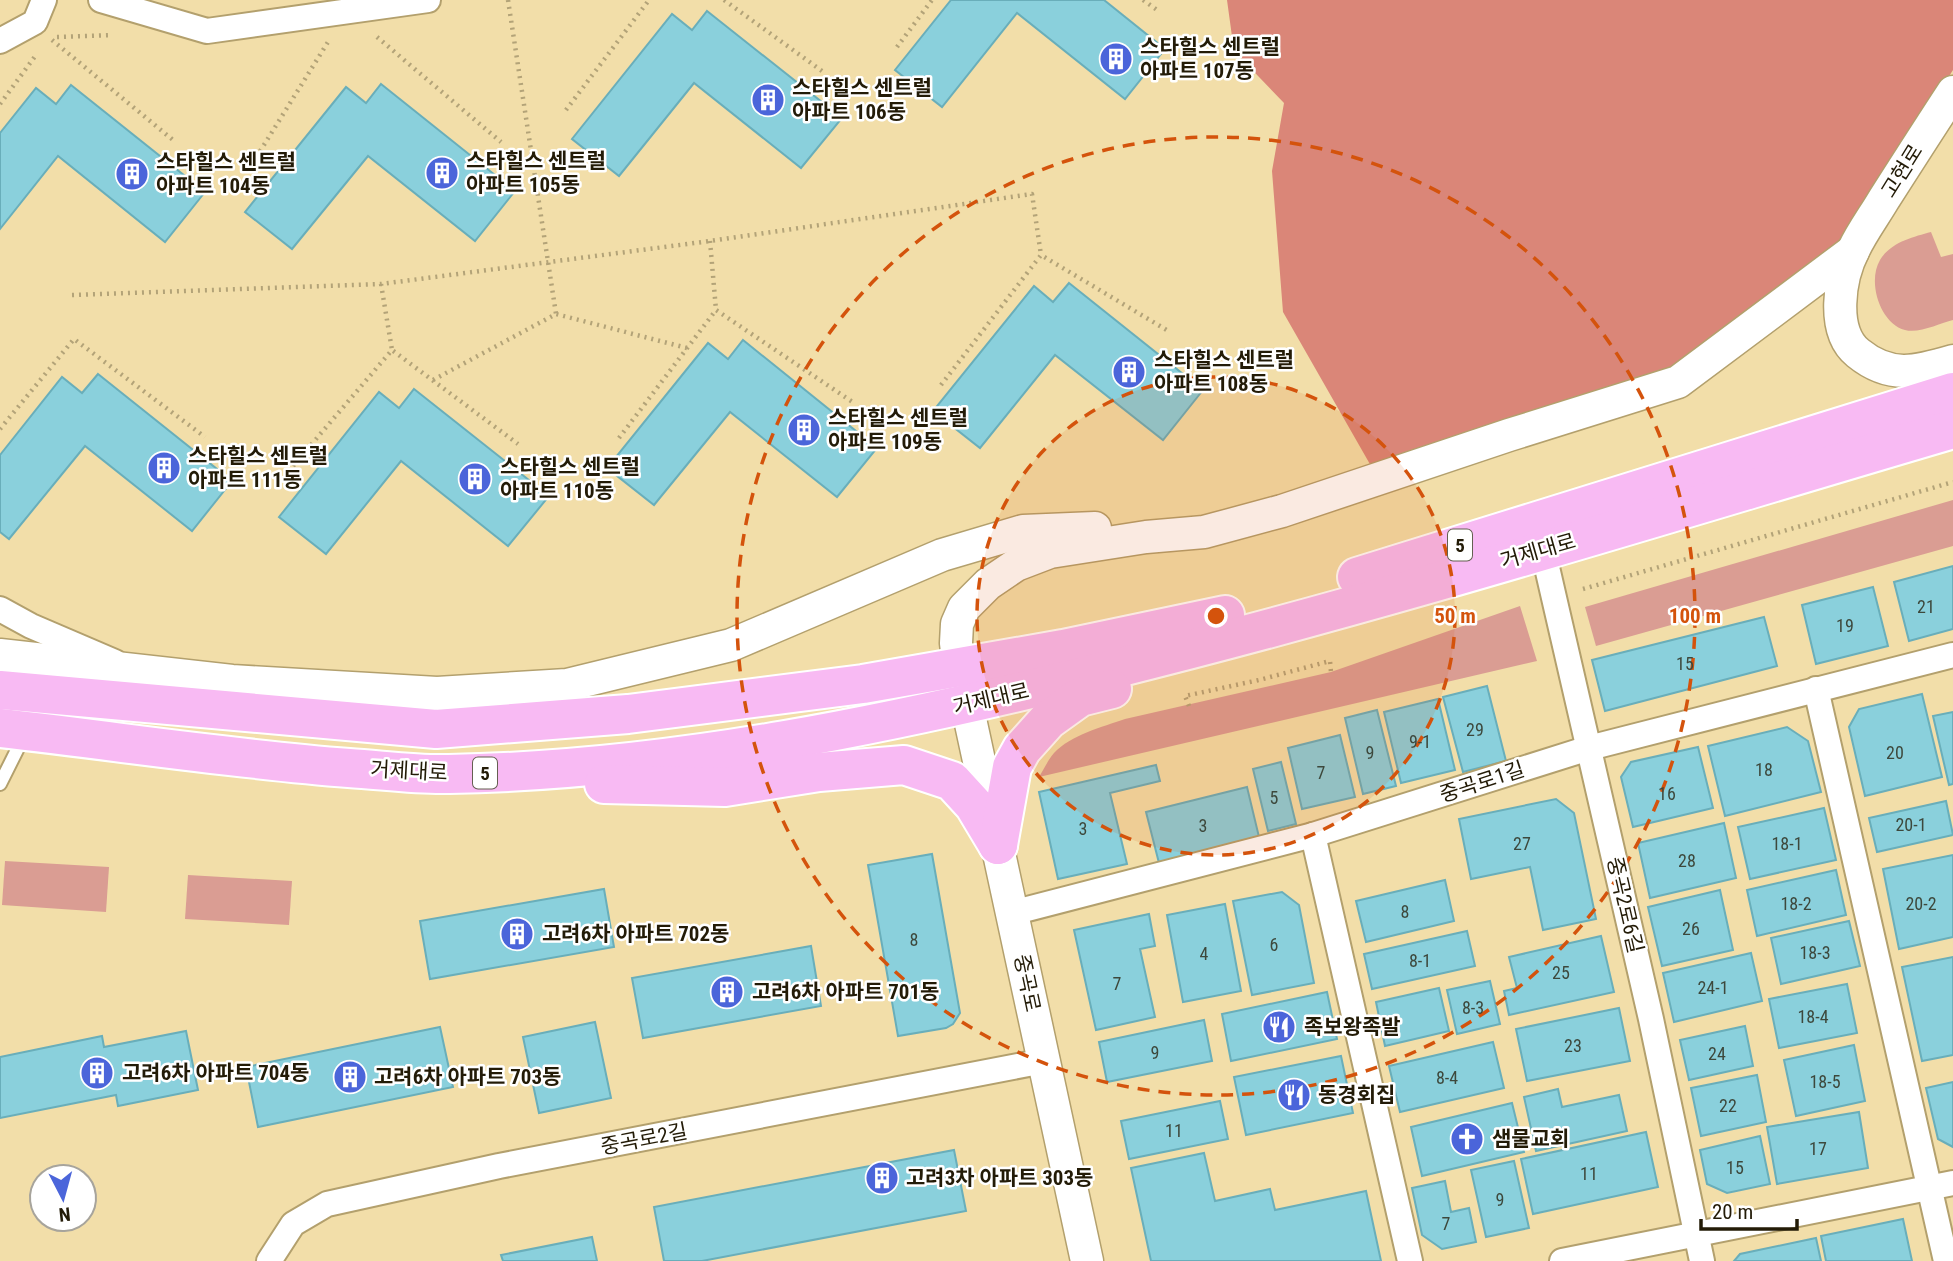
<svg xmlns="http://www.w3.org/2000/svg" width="1953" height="1261" font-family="'Roboto Condensed','Noto Sans KR',sans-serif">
<rect width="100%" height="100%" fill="#f2dea9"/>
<!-- green -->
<g fill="#da9d93">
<path d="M1931 232 1941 257 1953 254V320C1940 323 1919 334 1905 330 1880 323 1867 282 1880 260 1891 242 1913 237 1931 232Z"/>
<path d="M1953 500V546L1596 646 1585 607Z"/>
<path d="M1520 606 1537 661 1039 777C1044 769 1048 760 1054 753 1071 735 1102 727 1125 719L1331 672Z"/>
<path d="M5 861 109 867 106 912 2 905Z"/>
<path d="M188 875 292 881 289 925 185 919Z"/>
</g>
<!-- forest -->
<path fill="#da8678" d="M1227 0H1953V70L1842 242 1673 372 1371 466 1283 312 1272 171 1284 103 1234 51Z"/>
<!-- building -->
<g fill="#8ad0dc" stroke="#69aeba" stroke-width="2">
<path d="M951 0H1104L1165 49 1125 99 1017 13 942 107 895 70Z"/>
<path d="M707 11 842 118 801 168 694 83 619 176 572 139 672 14 692 30Z"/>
<path d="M381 84 515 191 475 241 368 156 292 249 245 212 346 87 366 103Z"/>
<path d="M71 85 205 192 165 242 58 156 0 229V133L36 88 56 104Z"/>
<path d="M1069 283 1203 390 1163 440 1055 355 980 448 933 411 1034 286 1053 302Z"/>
<path d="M743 340 877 448 837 497 730 412 654 505 607 468 708 343 728 359Z"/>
<path d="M98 374 232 481 192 531 85 446 9 539 0 532V455L62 377 82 393Z"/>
<path d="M414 389 549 496 508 546 401 461 326 554 279 517 379 392 399 408Z"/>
<path d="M1953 566V629L1909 641 1894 582Z"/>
<path d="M1873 587 1888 646 1816 664 1802 605Z"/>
<path d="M1764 617 1777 666 1605 711 1592 660Z"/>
<path d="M1487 686 1506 761 1463 772 1443 697Z"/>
<path d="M1922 694 1942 777 1865 796 1849 727 1859 709Z"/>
<path d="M1438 699 1455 770 1401 783 1384 712Z"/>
<path d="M1377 710 1396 786 1363 794 1345 718Z"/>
<path d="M1953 712V784L1949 785 1933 716Z"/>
<path d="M1787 727 1808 741 1821 792 1725 816 1708 746Z"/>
<path d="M1340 735 1355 797 1302 809 1288 748Z"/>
<path d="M1698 747 1713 808 1633 827 1621 777 1631 762Z"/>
<path d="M1281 762 1296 824 1268 831 1253 769Z"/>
<path d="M1156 765 1160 781 1110 793 1127 864 1058 879 1039 792Z"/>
<path d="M1247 787 1259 837 1159 863 1146 812Z"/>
<path d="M1556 799 1574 813 1596 919 1543 930 1530 867 1471 879 1459 819Z"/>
<path d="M1946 801 1953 835 1877 852 1869 818Z"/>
<path d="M1824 808 1836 860 1750 879 1738 827Z"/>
<path d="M1724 823 1736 878 1650 898 1638 843Z"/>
<path d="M932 854 960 1013 953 1024 946 1028 898 1036 868 865Z"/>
<path d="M1953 855V937L1899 949 1883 869Z"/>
<path d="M1836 870 1846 915 1757 936 1747 890Z"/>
<path d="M1445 880 1454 921 1366 942 1356 901Z"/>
<path d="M604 889 614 947 430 979 420 921Z"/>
<path d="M1720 890 1733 950 1662 966 1648 907Z"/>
<path d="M1282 892 1299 905 1314 983 1252 995 1233 901Z"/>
<path d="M1225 904 1241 991 1183 1002 1167 915Z"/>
<path d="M1149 914 1155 946 1140 949 1155 1017 1096 1030 1074 930Z"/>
<path d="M1849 921 1860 966 1781 984 1771 938Z"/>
<path d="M1467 931 1475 966 1372 989 1364 954Z"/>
<path d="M1601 936 1614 992 1509 1015 1504 991 1517 988 1509 957Z"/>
<path d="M811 946 821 1006 643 1038 632 978Z"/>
<path d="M1751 953 1762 1001 1674 1022 1663 973Z"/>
<path d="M1953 957V1055L1922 1061 1902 967Z"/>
<path d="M1490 981 1500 1024 1457 1034 1447 990Z"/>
<path d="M1847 984 1857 1033 1779 1048 1769 999Z"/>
<path d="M1439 988 1449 1031 1385 1046 1376 1002Z"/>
<path d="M1327 992 1337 1039 1231 1061 1222 1014Z"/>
<path d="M1619 1008 1630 1061 1527 1081 1516 1029Z"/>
<path d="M1204 1020 1212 1061 1107 1082 1099 1042Z"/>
<path d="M595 1022 611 1098 539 1113 523 1037Z"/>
<path d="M1745 1026 1753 1066 1689 1080 1680 1040Z"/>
<path d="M440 1027 453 1087 258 1127 246 1067Z"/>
<path d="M186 1031 198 1090 118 1106 116 1095 0 1118V1057L102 1036 104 1047Z"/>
<path d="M1493 1042 1504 1088 1400 1112 1389 1066Z"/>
<path d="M1854 1045 1865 1101 1796 1116 1784 1060Z"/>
<path d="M1341 1056 1353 1113 1246 1135 1234 1077Z"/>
<path d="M1757 1075 1766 1122 1701 1136 1691 1088Z"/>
<path d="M1953 1082V1147L1938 1139 1926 1088Z"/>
<path d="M1558 1089 1562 1107 1619 1095 1627 1131 1536 1151 1524 1097Z"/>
<path d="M1220 1101 1228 1139 1129 1159 1121 1121Z"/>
<path d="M1512 1103 1524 1152 1422 1176 1411 1127Z"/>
<path d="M1859 1112 1868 1168 1777 1184 1767 1127Z"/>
<path d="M1646 1132 1658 1187 1533 1214 1521 1159Z"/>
<path d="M1760 1136 1770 1184 1727 1193 1707 1184 1700 1150Z"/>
<path d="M954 1150 966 1211 702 1261H664L654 1207Z"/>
<path d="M1204 1153 1215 1201 1270 1189 1275 1210 1366 1191 1381 1261H1151L1131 1168Z"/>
<path d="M1514 1161 1529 1228 1486 1237 1471 1170Z"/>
<path d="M1445 1181 1451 1212 1469 1208 1476 1242 1442 1249 1422 1235 1412 1188Z"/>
<path d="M1903 1219 1912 1261H1826L1821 1236Z"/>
<path d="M592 1237 597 1261H503L501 1255Z"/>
<path d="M1816 1238 1821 1261H1734L1740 1254Z"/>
</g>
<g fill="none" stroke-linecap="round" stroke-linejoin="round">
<defs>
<path id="service" d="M0 784 25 734"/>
<g id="minor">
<path d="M101 0 207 31 428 0"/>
<path d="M0 41 35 22 44 0"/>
<path d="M1543 550 1651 1019 1702 1261"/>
<path d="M0 609 31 626 115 662"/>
<path d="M1816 689 1946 1261"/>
<path d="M1313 835 1410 1261"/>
<path d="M1012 913 1313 835 1589 748 1953 655"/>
<path d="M269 1261 293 1224 327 1204 499 1166 1044 1061"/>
<path d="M1562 1261 1953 1183"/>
</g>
<g id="tertiary">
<path d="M1953 92C1930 127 1907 163 1884 199 1874 216 1862 232 1854 249 1839 278 1831 331 1858 353 1890 379 1916 372 1953 361"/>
<path d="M0 655 232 681 437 693 567 685 731 645 942 555 1023 531 1095 528"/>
<path d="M1087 1261 959 668 956 643 957 624 964 608 988 584 1016 565 1050 552 1146 537 1204 532 1282 511 1509 435 1678 382 1853 251"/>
</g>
<g id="primary">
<path d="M1357 577 1953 392"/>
<path d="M0 690 436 729 628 714 863 684 1063 649 1225 615"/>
<path d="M0 728C116 741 232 759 349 768 382 770 416 775 449 774 674 770 896 723 1113 669 1395 599 1674 511 1953 429"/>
<path d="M604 784 725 787 819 772 904 765 952 781 974 805 998 845"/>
<path d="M998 845 1012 767 1022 749 1048 720 1080 697 1112 689"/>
</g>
</defs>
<!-- service casing -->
<use href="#service" stroke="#b3a06d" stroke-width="16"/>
<!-- minor casing -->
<use href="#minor" stroke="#b3a06d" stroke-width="28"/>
<!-- tertiary casing -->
<use href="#tertiary" stroke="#b3a06d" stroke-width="35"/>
<!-- primary casing -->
<use href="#primary" stroke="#fff" stroke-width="42"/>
<!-- path -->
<g stroke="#b3a378" stroke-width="4.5" stroke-dasharray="2 5" stroke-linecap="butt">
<path d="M508 0 556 314"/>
<path d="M724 0 822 71"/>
<path d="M1143 0 1160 12"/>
<path d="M57 37 112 35"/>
<path d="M377 37 501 142"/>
<path d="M52 40 173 140"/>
<path d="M897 47 932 0"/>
<path d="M0 104 36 55"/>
<path d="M566 110 649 0"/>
<path d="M249 169 328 42"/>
<path d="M710 241 716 310"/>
<path d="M381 284 392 350"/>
<path d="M72 295 381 284 710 241 1032 194 1041 255"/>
<path d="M433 380 556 314 687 348"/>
<path d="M941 385 1041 255 1170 332"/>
<path d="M0 429 74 339 205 437"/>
<path d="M619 438 716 310 854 403"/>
<path d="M293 466 392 350 518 444"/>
<path d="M1583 589 1953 482"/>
<path d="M1189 706 1185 696 1259 680 1330 661 1331 672"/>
</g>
<!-- service -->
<use href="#service" stroke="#fff" stroke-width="12"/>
<!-- minor -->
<use href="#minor" stroke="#fff" stroke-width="24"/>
<!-- tertiary -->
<use href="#tertiary" stroke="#fff" stroke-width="32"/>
<!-- primary -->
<use href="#primary" stroke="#f8baf3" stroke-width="38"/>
</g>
<!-- distance rings -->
<circle cx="1216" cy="616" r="239" fill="#d4530c" fill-opacity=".12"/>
<g fill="none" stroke="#d4530c" stroke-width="3.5" stroke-dasharray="12 9">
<circle cx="1216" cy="616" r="239"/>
<circle cx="1216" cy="616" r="479"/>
</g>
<!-- icons -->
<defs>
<symbol id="building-disc" viewBox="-11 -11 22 22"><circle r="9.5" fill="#4b65da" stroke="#fff"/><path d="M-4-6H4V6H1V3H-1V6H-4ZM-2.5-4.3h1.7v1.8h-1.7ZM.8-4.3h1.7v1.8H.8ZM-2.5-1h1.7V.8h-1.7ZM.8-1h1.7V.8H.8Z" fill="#fff"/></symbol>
<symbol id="restaurant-disc" viewBox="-11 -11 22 22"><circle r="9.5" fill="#4b65da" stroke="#fff"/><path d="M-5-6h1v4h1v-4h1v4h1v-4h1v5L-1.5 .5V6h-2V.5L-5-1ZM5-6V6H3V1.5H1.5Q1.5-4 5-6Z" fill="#fff"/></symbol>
<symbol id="church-disc" viewBox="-11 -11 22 22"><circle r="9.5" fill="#4b65da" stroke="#fff"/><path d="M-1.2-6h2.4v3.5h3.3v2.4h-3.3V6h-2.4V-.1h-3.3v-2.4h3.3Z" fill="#fff"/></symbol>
</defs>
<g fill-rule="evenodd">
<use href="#building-disc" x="1097" y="40" width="38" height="38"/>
<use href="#building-disc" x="749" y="81" width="38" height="38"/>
<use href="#building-disc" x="423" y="154" width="38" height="38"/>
<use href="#building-disc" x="113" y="155" width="38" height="38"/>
<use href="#building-disc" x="1110" y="353" width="38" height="38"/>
<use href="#building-disc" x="785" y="411" width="38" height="38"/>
<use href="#building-disc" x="145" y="449" width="38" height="38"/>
<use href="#building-disc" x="456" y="460" width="38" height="38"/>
<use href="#building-disc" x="498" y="915" width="38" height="38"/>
<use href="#building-disc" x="708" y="973" width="38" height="38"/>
<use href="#restaurant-disc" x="1260" y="1008" width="38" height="38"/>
<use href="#building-disc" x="78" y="1054" width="38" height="38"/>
<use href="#building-disc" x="331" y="1058" width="38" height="38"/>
<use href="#restaurant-disc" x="1275" y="1076" width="38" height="38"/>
<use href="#church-disc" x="1448" y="1120" width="38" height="38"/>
<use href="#building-disc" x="863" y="1159" width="38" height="38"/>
</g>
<g text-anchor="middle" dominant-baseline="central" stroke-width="5" stroke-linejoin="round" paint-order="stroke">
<!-- number labels -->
<g font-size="18" fill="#3d483c">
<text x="1926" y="606">21</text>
<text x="1845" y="625">19</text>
<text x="1685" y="663">15</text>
<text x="1475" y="729">29</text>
<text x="1420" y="741">9-1</text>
<text x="1370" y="752">9</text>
<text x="1895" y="752">20</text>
<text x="1764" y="769">18</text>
<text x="1321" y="772">7</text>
<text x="1667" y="793">16</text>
<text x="1274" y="797">5</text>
<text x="1911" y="824">20-1</text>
<text x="1203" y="825">3</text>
<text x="1083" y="828">3</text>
<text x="1522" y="843">27</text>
<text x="1787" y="843">18-1</text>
<text x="1687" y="860">28</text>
<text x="1796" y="903">18-2</text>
<text x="1921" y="903">20-2</text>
<text x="1405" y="911">8</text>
<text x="1691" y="928">26</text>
<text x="914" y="939">8</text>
<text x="1274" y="944">6</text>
<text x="1815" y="952">18-3</text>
<text x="1204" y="953">4</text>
<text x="1420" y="960">8-1</text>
<text x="1561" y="972">25</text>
<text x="1117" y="983">7</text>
<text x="1713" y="987">24-1</text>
<text x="1473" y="1007">8-3</text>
<text x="1813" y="1016">18-4</text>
<text x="1573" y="1045">23</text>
<text x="1155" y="1052">9</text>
<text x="1717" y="1053">24</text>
<text x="1447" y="1077">8-4</text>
<text x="1825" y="1081">18-5</text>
<text x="1728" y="1105">22</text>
<text x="1174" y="1130">11</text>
<text x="1818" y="1148">17</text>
<text x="1735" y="1167">15</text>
<text x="1589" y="1173">11</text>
<text x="1500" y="1199">9</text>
<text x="1446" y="1223">7</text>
</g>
<!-- shield labels -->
<g fill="#fff" stroke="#655f51" stroke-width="2">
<rect x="1448" y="529.5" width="24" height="31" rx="5"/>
<rect x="473" y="757.5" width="24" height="31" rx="5"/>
</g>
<g font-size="19" font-weight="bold" fill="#231b07">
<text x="1460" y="545">5</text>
<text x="485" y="773">5</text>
</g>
<!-- poi labels -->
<g font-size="21" font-weight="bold" fill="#231b07" stroke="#fff" text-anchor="start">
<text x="1140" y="47">스타힐스 센트럴<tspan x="1140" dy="24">아파트 107동</tspan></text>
<text x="792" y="88">스타힐스 센트럴<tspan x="792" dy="24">아파트 106동</tspan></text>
<text x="466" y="161">스타힐스 센트럴<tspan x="466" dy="24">아파트 105동</tspan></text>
<text x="156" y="162">스타힐스 센트럴<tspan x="156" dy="24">아파트 104동</tspan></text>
<text x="1154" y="360">스타힐스 센트럴<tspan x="1154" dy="24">아파트 108동</tspan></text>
<text x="828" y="418">스타힐스 센트럴<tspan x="828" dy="24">아파트 109동</tspan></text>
<text x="188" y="456">스타힐스 센트럴<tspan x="188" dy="24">아파트 111동</tspan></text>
<text x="500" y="467">스타힐스 센트럴<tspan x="500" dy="24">아파트 110동</tspan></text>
<text x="542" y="934">고려6차 아파트 702동</text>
<text x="752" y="992">고려6차 아파트 701동</text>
<text x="1304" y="1027">족보왕족발</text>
<text x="122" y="1073">고려6차 아파트 704동</text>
<text x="374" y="1077">고려6차 아파트 703동</text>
<text x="1318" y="1095">동경회집</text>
<text x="1492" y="1139">샘물교회</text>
<text x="906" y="1178">고려3차 아파트 303동</text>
</g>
<!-- street labels -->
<g font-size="21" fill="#231b07" stroke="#fff">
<text transform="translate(1902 171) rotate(-58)">고현로</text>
<text transform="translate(1538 551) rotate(-16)">거제대로</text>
<text transform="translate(991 699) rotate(-13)">거제대로</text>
<text transform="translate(409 771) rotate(3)">거제대로</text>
<text transform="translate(1482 782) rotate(-18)">중곡로1길</text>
<text transform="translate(1625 905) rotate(77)">중곡2로6길</text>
<text transform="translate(1027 983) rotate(78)">중곡로</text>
<text transform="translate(644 1139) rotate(-11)">중곡로2길</text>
</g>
</g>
<circle cx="1216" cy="616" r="10" fill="#d4530c" stroke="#fff" stroke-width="3.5"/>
<g font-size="21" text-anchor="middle" font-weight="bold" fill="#d4530c" stroke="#fff" stroke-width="5" stroke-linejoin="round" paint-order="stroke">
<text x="1455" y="623">50 m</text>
<text x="1695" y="623">100 m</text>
</g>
<!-- north arrow -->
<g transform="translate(63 1198) rotate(174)"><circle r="33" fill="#ffffff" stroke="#a7a49c" stroke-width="2"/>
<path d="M0-5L12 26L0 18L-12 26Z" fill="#4b65da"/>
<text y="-10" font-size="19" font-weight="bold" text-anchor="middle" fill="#231b07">N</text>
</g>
<!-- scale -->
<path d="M1701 1219v10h96v-10" fill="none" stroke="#231b07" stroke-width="3.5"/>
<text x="1712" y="1219" font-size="21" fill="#231b07" stroke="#ffffff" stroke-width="5" paint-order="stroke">20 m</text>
</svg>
